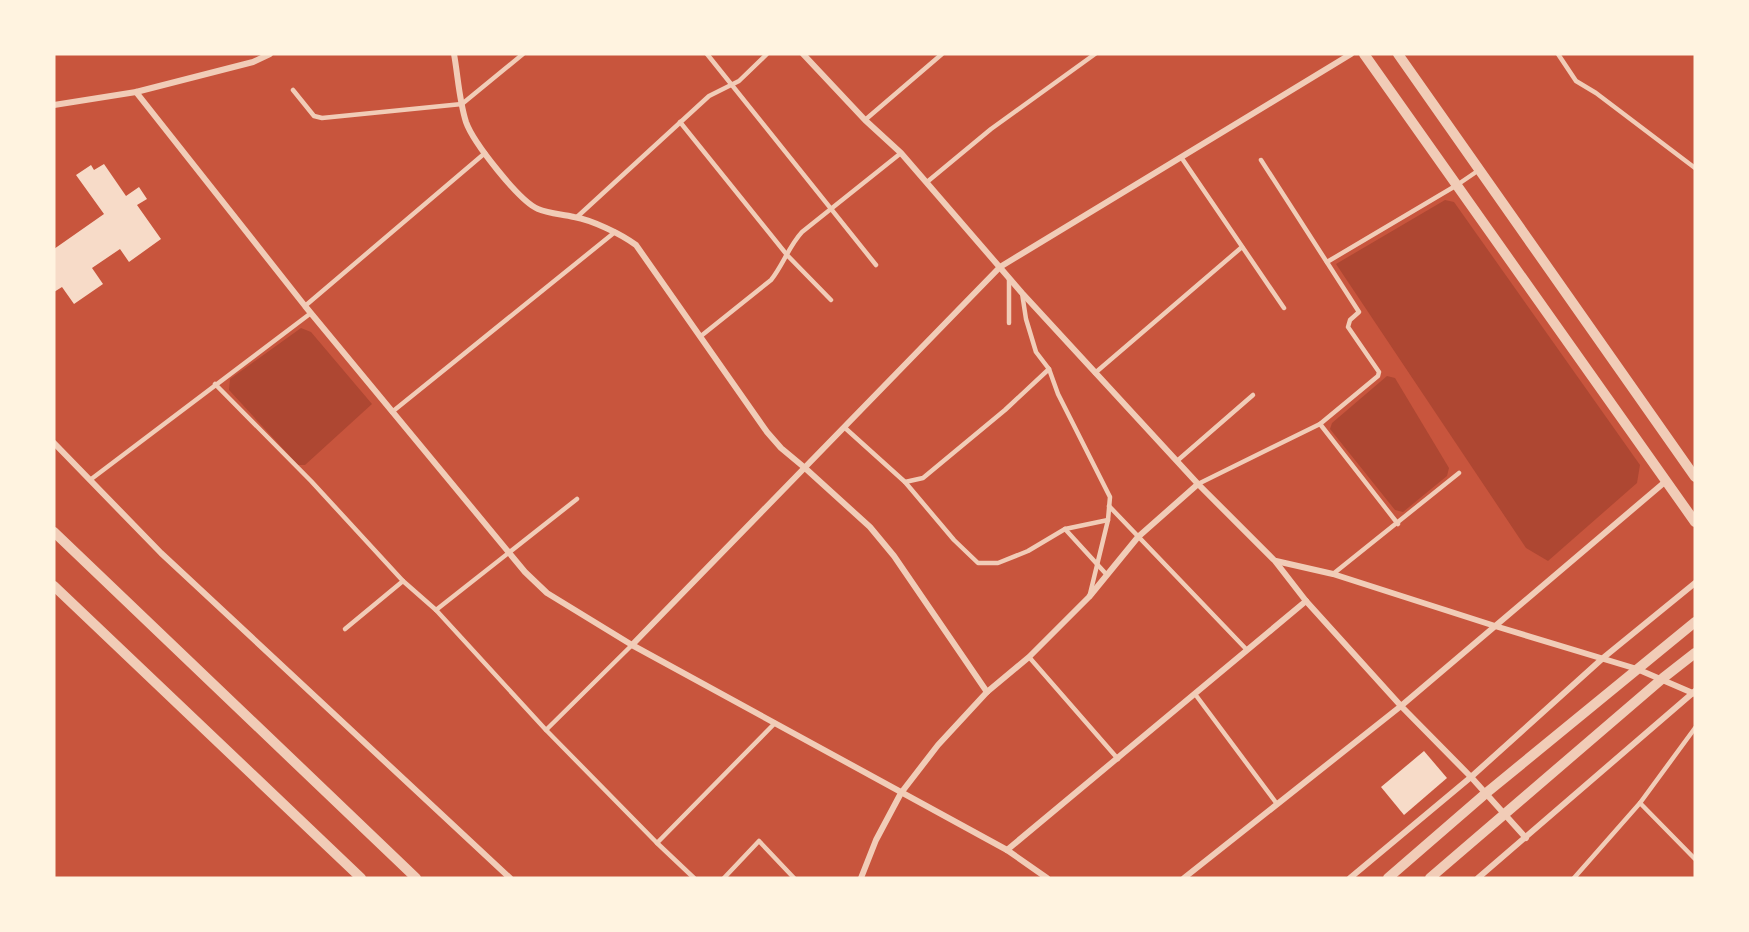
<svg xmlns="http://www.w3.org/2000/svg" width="1749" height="932" font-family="'Fira Sans',sans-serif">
<rect width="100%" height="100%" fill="#c8553d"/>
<!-- green -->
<g fill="#ae4732">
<path d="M1445 200 1454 202 1640 465 1637 483 1548 561 1526 548 1336 264Z"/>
<path d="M301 328 311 332 372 404 305 465H298L229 390 230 379Z"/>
<path d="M1387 376 1395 378 1449 468 1447 476 1403 512 1395 510 1330 429 1332 423Z"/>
</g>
<!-- building -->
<g fill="#f7dbc8">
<path d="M104 164 126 196 139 187 147 199 137 205 161 239 129 262 120 249 92 268 103 284 74 304 62 287 54 292V249L104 214 76 175 91 165 94 170Z"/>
<path d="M1424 751 1447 778 1404 815 1381 787Z"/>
</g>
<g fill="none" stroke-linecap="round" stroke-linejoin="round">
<!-- service -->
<g stroke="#f1ccb7" stroke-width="4.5">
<path d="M707 54 876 265"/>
<path d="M1558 54 1576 81 1596 93 1695 168"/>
<path d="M293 90 314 116 322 118 462 104 523 54"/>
<path d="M865 120 942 54"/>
<path d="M680 122 787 255 831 300"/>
<path d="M1181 157 1284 308"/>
<path d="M927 182 991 129 1095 54"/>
<path d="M577 217 709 96 739 81 767 54"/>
<path d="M1327 262 1457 185 1479 170"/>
<path d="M1009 278V323"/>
<path d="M1022 293 1026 319 1036 352 1049 369 1058 394 1110 497 1108 520 1090 594"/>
<path d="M305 306 485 153"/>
<path d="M701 336 771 280C783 265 789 246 802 232L901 153"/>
<path d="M1095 373 1242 247"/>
<path d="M215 384 311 481 403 581 436 610 546 730 657 843 694 878"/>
<path d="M392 412 615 232"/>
<path d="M1320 424 1398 524"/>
<path d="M844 427 905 482 954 540 978 563H998L1028 551 1065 529 1108 520"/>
<path d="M1177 461 1253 395"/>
<path d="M90 480 311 313"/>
<path d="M905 482 923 478 1005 410 1049 369"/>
<path d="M1198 484 1320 424 1378 376 1379 372 1348 327 1350 320 1359 312 1261 160"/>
<path d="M1109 506 1247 650"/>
<path d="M1065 529 1107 575"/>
<path d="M1333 574 1459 473"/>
<path d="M436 610 577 499"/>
<path d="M345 629 403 581"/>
<path d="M1029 657 1118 759"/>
<path d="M1195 694 1277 804"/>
<path d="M546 730 632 645"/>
<path d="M1640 803 1695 859"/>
<path d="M657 843 775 723"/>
<path d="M724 878 759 841 794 878"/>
<path d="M1574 878 1640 803 1695 728"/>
</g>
<!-- minor -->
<g stroke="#f1ccb7" stroke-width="6">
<path d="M454 54C458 76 459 100 466 122 473 142 519 201 538 209 550 214 562 214 574 217 592 220 621 234 636 245L767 432 781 448 805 468 870 527 894 556 987 692"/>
<path d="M803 54 865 120 901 153 1022 293 1198 484 1275 561 1306 601 1401 706 1471 777 1526 838"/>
<path d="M136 92 305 306 525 572 547 593 632 645 1007 850 1047 878"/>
<path d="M54 105 136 92 253 62 270 54"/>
<path d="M54 443 161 553 510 878"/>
<path d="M1276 561 1333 574 1495 626 1637 669 1695 694"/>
<path d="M632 645 1000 267 1351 54"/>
<path d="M1007 850 1306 601"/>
<path d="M861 878 876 840 901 793 938 745 987 692 1029 657 1089 597 1138 537 1198 484"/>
<path d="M1184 878 1401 706 1666 481"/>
<path d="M1350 878 1471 777 1603 658 1695 583"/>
<path d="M1478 878 1695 691"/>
</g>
<!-- tertiary -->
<g stroke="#f1ccb7" stroke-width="10">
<path d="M1364 54 1695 522"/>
<path d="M1398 54 1695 477"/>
<path d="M54 532 416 878"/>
<path d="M54 586 361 878"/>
<path d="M1388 878 1485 794 1695 622"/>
<path d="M1430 878 1663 678 1695 653"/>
</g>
</g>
<!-- border -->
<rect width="1749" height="932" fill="none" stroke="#fff3e0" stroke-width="111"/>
</svg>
